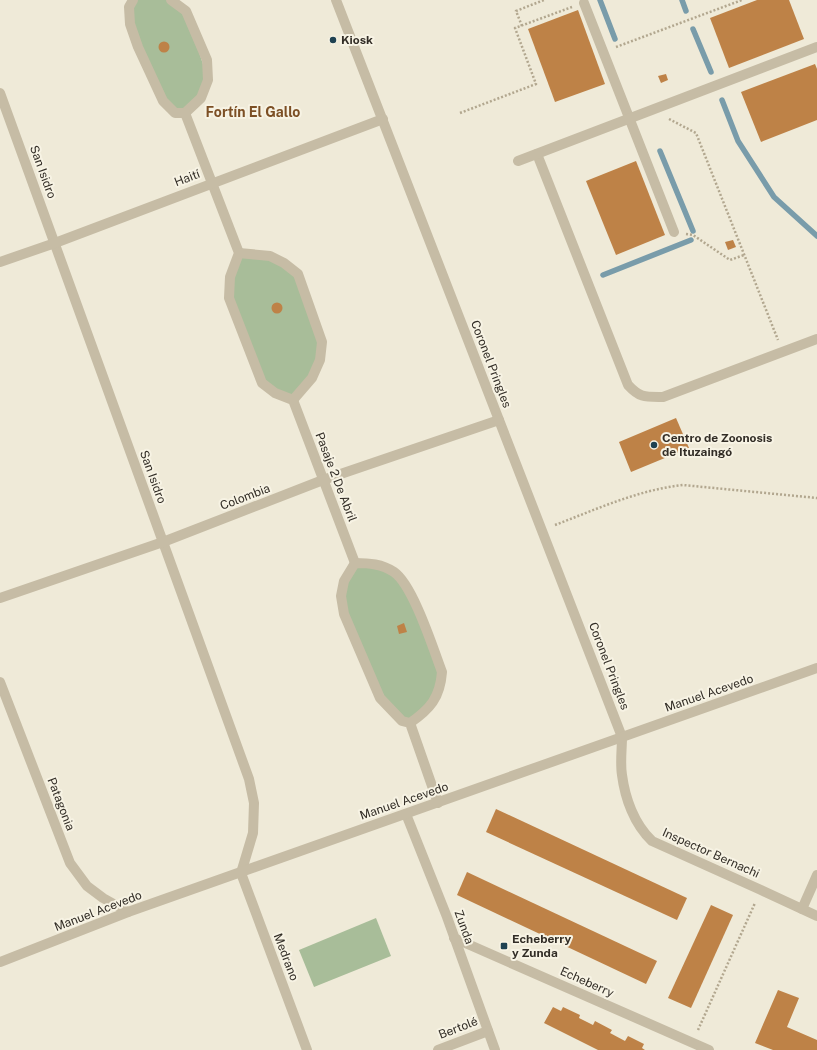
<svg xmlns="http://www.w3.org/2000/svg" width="817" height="1050" font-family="'Public Sans',sans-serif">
<rect width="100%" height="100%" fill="#efead8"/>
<!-- green -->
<g fill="#a8bd99">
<path d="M133 0H171L186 11 208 80 185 113 163 101 130 24Z"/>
<path d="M239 253 270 256 298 274 322 342 320 360 293 400 262 383 229 298Z"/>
<path d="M355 563 395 572 411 593 442 672 438 693 410 723 391 710 344 614V581Z"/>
<path d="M376 918 391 956 314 987 299 950Z"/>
</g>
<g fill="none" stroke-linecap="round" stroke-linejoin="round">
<!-- stream -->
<g stroke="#799caa" stroke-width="5.5">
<path d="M600 0 615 39"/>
<path d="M682 0 686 11"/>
<path d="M693 29 711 72"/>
<path d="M722 100 738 141 774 197 817 236"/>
<path d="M660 151 693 231"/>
<path d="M603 275 691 240"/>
</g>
</g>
<!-- building -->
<g fill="#be8247">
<path d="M757 0H789L804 39 729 68 710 18Z"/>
<path d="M578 10 605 84 555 102 528 29Z"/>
<circle cx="164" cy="47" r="5.5"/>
<path d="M815 64 817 69V120L761 142 741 92Z"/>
<path d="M666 74 668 80 661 83 658 76Z"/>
<path d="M636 161 665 235 616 255 586 181Z"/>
<path d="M733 240 736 247 728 250 725 242Z"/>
<circle cx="277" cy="308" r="5.5"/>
<path d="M676 418 689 448 631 472 619 442Z"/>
<path d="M404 623 407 632 399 634 397 626Z"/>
<path d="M496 809 687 898 677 920 486 832Z"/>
<path d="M467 872 657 961 646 984 457 895Z"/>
<path d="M711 905 733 915 691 1008 668 998Z"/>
<path d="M778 990 799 998 787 1027 817 1040V1050H773L755 1043Z"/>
<path d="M553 1007 561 1011 563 1007 580 1015 579 1018 593 1025 595 1021 612 1030 610 1033 625 1041 628 1036 644 1044 642 1048 645 1050H598L544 1023Z"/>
</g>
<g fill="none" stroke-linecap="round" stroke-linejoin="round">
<!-- path -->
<g stroke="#b2a78f" stroke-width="2.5" stroke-dasharray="2 2" stroke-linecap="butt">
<path d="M522 26 516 11 544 0"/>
<path d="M616 47 742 0"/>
<path d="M460 113 536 84 515 28 572 7"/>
<path d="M669 119 696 133 778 340"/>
<path d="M686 234 693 235 730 260 744 255"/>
<path d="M555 525C597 509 638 490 683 485L817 498"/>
<path d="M698 1030 755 903"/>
</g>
<!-- minor -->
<g stroke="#c6bca5" stroke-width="10">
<path d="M133 0 129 7 130 24 138 47 163 101 175 113H185L201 98 208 80 207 60 186 11 171 0"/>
<path d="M336 0 622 737C622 749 620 763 622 775 625 798 634 824 652 841L761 890 817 916"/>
<path d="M584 3 674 232"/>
<path d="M0 93 249 779 254 803 253 833 241 873"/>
<path d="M185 113 239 253 230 277 229 298 262 383 275 393 293 400 355 563"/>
<path d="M537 154 628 385C640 398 645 397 663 397L817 339"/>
<path d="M518 161 817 47"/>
<path d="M239 253 270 256 284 263 298 274 322 342 320 360 312 378 293 400"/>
<path d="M0 262 55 243 383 119"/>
<path d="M0 598 163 542 323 480 499 420"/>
<path d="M0 682 70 863 87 886 103 898 128 912"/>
<path d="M410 723 402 721 380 698 344 614 341 596 344 581 355 563C369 563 382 564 394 572 413 585 433 648 442 672 440 698 430 709 410 723L438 803"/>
<path d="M406 814 447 917 495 1050"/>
<path d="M241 873 307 1050"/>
<path d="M802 909 817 875"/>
<path d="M454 938 709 1050"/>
<path d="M0 962 128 912 817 668"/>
<path d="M438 1050 488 1031"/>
</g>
</g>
<!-- markers -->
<g fill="#1e4151" stroke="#f7f3e4" stroke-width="1.5">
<circle cx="333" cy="40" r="4"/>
<circle cx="654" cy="445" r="4"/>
<rect x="500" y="942" width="8" height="8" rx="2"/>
</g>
<g text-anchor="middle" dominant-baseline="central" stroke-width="4" stroke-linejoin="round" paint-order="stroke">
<!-- poi labels -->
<g font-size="12" font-weight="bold" fill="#322d26" stroke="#f7f3e4" text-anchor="start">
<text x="341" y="40">Kiosk</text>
<text x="662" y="438">Centro de Zoonosis<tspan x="662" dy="14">de Ituzaingó</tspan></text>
<text x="512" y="939">Echeberry<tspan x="512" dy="14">y Zunda</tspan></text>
</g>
<!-- street labels -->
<g font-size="12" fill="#322d26" stroke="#f7f3e4">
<text transform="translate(43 172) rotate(70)">San Isidro</text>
<text transform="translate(187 178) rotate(-21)">Haití</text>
<text transform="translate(491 364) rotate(69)">Coronel Pringles</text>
<text transform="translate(153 477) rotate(70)">San Isidro</text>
<text transform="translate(336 477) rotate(69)">Pasaje 2 De Abril</text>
<text transform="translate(245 497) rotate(-21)">Colombia</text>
<text transform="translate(609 666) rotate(69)">Coronel Pringles</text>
<text transform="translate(709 693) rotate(-19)">Manuel Acevedo</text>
<text transform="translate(404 801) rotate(-19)">Manuel Acevedo</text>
<text transform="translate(61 804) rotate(69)">Patagonia</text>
<text transform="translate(711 853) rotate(24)">Inspector Bernachi</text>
<text transform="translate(98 911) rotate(-21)">Manuel Acevedo</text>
<text transform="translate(464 927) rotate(70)">Zunda</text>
<text transform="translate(286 957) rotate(69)">Medrano</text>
<text transform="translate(587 982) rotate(24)">Echeberry</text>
<text transform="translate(458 1028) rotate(-21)">Bertolé</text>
</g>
<!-- quarter labels -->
<g font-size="14" font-weight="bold" fill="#7c4f24" stroke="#f7f3e4">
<text x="253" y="112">Fortín El Gallo</text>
</g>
</g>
</svg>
